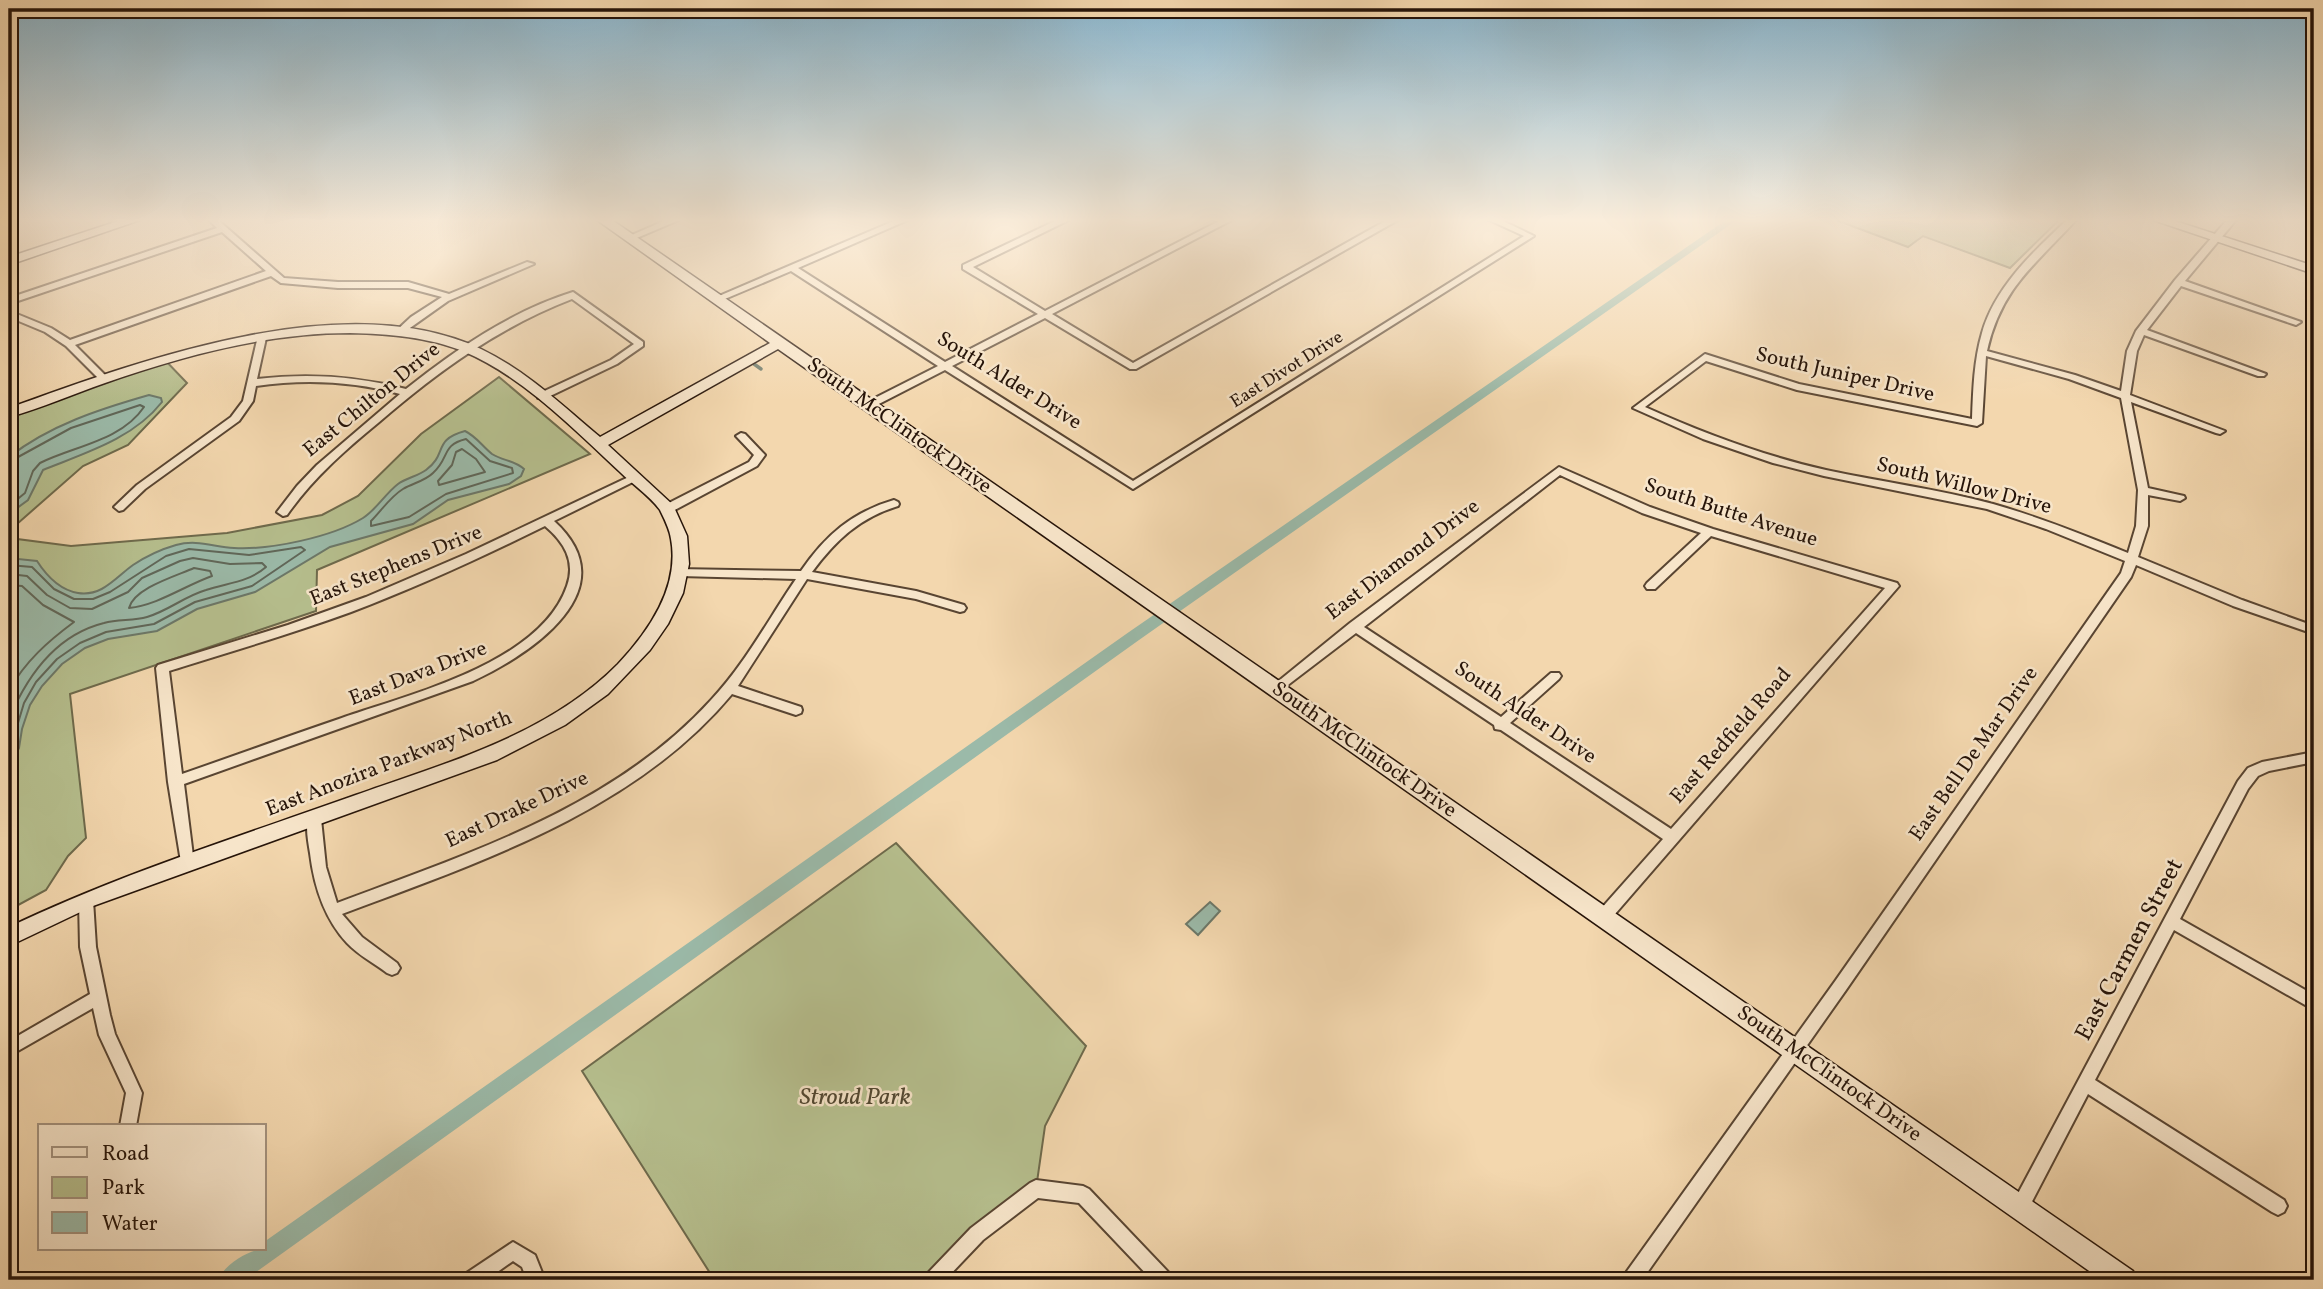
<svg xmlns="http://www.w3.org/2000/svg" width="2323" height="1289" font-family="Vollkorn,serif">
<rect width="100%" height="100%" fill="#f3d7ae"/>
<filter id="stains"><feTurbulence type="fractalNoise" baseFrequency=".00286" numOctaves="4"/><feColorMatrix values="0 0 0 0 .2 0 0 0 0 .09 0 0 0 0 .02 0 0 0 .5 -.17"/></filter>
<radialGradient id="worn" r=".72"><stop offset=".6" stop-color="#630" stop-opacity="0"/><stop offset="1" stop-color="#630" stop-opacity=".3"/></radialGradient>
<!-- green -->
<g fill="#b6bf8e" stroke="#6e6a4c" stroke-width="2">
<path d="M1836 220H2059L2010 268 1923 236 1908 247Z"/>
<path d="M163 358 187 383 128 445 83 466 9 531V413Z"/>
<path d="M499 377 590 454 317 570 316 611 70 694 86 838 68 856 46 890 9 910V538L71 546 227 533 322 515 358 496 421 434Z"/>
<path d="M896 843 1086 1046 1045 1126 1036 1189 977 1234 933 1280H709L710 1273 582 1071Z"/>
</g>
<!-- water -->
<g fill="#9bbaa9" stroke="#6c7869" stroke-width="2">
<path d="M149 395 161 398 162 402C133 439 85 453 43 470L28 500 9 514V457C50 425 100 409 149 395Z"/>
<path d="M465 431C477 437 482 446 492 454 503 461 514 460 524 469L521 476 509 484 448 500 413 524 330 547 255 592 197 609 157 631 108 639 85 648 62 664 42 686 30 705 22 729 19 748 9 769V558L37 561C46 575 60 590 78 593 102 597 116 577 133 565 145 557 162 549 176 545 197 539 214 547 234 548 271 550 332 537 363 518 377 509 385 494 398 484 406 478 418 476 426 470 448 454 432 440 465 431Z"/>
<path d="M1210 902 1220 911 1198 935 1186 924Z"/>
</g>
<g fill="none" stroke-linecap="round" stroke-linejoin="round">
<!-- shore -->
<g stroke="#606759" stroke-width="2">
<path d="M466 439 490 461 512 468 513 473 446 494 409 517 371 526V521C381 511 391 496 403 489 413 483 425 481 433 473 450 458 441 445 466 439Z"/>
<path d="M462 449 476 459 485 472 439 485 438 481 452 465 456 452Z"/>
<path d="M9 462 71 428 140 405 144 407C121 441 74 446 40 463L33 471 25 493 9 506"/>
<path d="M9 565 32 567 54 589 74 599H93L110 592 166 556 189 549 249 555 301 547 305 550 252 586 195 602 154 624 106 632 80 643 57 659 36 682 24 703 9 753"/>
<path d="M194 568 210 571 212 576C184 586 158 605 129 608 134 588 176 576 194 568Z"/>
<path d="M9 574 27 576 47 595 70 608 92 609 128 592 142 578 180 561 193 558 230 564 262 563 266 567C249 582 227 583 206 590 185 596 168 611 147 617 133 621 118 619 104 623 56 635 27 676 9 719"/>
<path d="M9 585 22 586 43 605 74 622C47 642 26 661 9 690"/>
</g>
<!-- stream -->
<path stroke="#6c7869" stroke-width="3.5" d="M754 364 761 369"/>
<!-- canal -->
<path fill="#9bbaa9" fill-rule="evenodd" d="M1726 220H1737L1139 640 245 1280H218C223 1266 249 1249 264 1249V1242L1129 632Z"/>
<defs>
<g id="street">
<path d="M209 220H218L284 278 338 282H408L449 294 527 262 534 264 448 301 400 335 395 332 397 330 411 317 442 297 408 288H338L281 283 271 276 75 345 108 378 103 381 100 380 66 346 45 332 9 317V311L12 312 51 328 70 340 266 271 222 232 9 304V298L217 228Z"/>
<path d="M666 220H679L632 240 625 238Z"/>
<path d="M896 220H908L798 268 945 362 1038 314 963 269V265L1057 220H1069L973 267 1045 311 1221 220H1232L1052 314 1133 363 1387 220H1398L1136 369H1130L1045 318 952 366 1133 481 1524 236 1489 220H1501L1534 236 1133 489 945 370 873 407H865V403L938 366 791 271 720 301 717 302 712 299Z"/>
<path d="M2067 220H2076C2035 265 2001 288 1987 351L2075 375 2121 391 2127 351 2136 331 2175 280 2227 220H2236L2185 281 2301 322 2296 325 2293 324 2181 286 2147 330 2266 374 2264 376H2258L2144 335 2137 351 2130 395 2225 431 2220 434 2216 433 2131 402 2148 488 2184 496 2185 498 2180 501 2148 495V526L2138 557 2242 600 2314 626V634L2233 606 2136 565 2131 577 1846 990 1642 1280H1622L1625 1274 1836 980 2121 573 2125 561 2046 529 1987 509 1824 476 1773 463 1703 439 1633 408 1705 354 1799 384 1972 419C1973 390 1974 360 1982 333 1995 287 2033 252 2067 220ZM1986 356 2069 379 2121 398 2138 490 2136 526 2128 553C2084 535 2039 517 1993 504 1938 489 1881 482 1826 470 1764 456 1703 433 1645 407L1706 361 1797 390 1977 426 1982 423Z"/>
<path d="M573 292 643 342V346L617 364 546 398H538V394L611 360 634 344 572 299C499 327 437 372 378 423 344 451 312 479 287 515L283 516 277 512 297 486 317 465 400 394C352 381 305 379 256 386L253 401 239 421 145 489 123 510 119 511 114 507 137 485 231 417 243 401 258 336 261 335 266 338 257 379C308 373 356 376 406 389 456 349 512 311 573 292Z"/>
<path d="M741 433 745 434 765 455 757 466 671 512H663L661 509 663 506 749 462 754 455 736 436Z"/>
<path d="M1559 467 1650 507 1713 529 1897 583 1899 586 1609 921 1604 922 1599 921 1597 916 1599 911 1663 839 1501 730 1495 729 1494 725 1356 633 1280 691H1272L1270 688 1350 623ZM1560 475 1642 513 1701 533 1647 583 1645 586 1647 589H1655L1711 536 1885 588 1671 829 1510 723 1559 679 1561 676 1559 673H1551L1501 717 1364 627Z"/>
<path d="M635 474 639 475 640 477 639 479 554 521C629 589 532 653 473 681L184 784 194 864 192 868 187 870 182 868 168 782 156 668 158 665 288 625 366 597 466 554ZM545 526C564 542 576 561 567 586 540 664 409 694 339 719 286 737 234 756 182 774L169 671C229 652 291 634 351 612 417 587 482 557 545 526Z"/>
<path d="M894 500 898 502 899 504 898 506C859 518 836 540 812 572L916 591 964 605 966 608 964 611 960 612 916 599 807 579 738 686 801 707 802 710 801 713 796 715 732 694C635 811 480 862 342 914L362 937 397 963 400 968 397 973 392 975 387 973C374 963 358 955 347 943 324 918 314 886 310 853 308 841 305 826 309 815L314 813 319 815 321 819 326 867 337 903C468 854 614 807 711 700 745 664 768 620 796 579L680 576 674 572 676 569 801 571C825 536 852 512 894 500Z"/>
<path d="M2314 752V762L2269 771 2258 776 2248 789 2180 919 2314 995V1010L2174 930 2095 1080 2284 1200 2287 1206 2284 1212 2278 1215 2272 1212 2088 1094 2026 1213 2020 1216 2014 1213 2011 1207 2014 1201 2238 781 2248 768 2262 762Z"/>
<path d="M86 894 91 896 93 900 96 947 110 1015 115 1034 142 1093 136 1126H120L126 1093 99 1035 93 1008 9 1056V1041L90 994 80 947 79 900 81 896Z"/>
<path d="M1036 1180 1083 1186 1089 1189 1170 1274 1173 1280H1152L1079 1203 1038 1198 983 1240 945 1280H924L927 1274 971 1228 1030 1183Z"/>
<path d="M513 1242 535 1255 545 1280H527L522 1267 513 1261 486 1280H462L465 1274Z"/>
</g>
<g id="secondary">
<path d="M121 220H140L9 265V257Z"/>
<path d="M597 220H612L2133 1271 2137 1280H2102L778 349 608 445 673 505 687 536 689 564 683 593 668 624 650 650 608 694 565 725 497 760 93 906 9 946V927C120 874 238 837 353 796 445 763 547 736 618 664 649 631 680 587 671 539 670 530 664 518 660 510 650 496 632 484 620 472 576 431 522 376 465 352 429 337 389 334 350 333 266 333 183 356 105 383 73 394 42 408 9 417V408C141 360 345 285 481 349 525 370 563 406 600 437L770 343Z"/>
<path d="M2153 220H2172L2314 266V274Z"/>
</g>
</defs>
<!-- street casing -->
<use href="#street" stroke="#594532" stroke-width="4"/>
<!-- secondary casing -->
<use href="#secondary" stroke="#261409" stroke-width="3"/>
<!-- street -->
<use href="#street" fill="#f7e5ca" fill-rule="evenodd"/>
<!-- secondary -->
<use href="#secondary" fill="#f7e5ca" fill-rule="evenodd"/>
</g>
<!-- sky -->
<linearGradient id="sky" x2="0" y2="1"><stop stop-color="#89b6cf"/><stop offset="0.55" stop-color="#faeddb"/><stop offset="1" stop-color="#faeddb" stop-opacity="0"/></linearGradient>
<rect width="2323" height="401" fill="url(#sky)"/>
<g text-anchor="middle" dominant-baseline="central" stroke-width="5" stroke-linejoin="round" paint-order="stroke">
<!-- far-street labels -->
<g font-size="18" fill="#261409" stroke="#f7e5ca">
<text transform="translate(1287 370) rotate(-32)">East Divot Drive</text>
</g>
<!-- street labels -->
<g font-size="21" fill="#261409" stroke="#f7e5ca">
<text transform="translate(1845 375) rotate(13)">South Juniper Drive</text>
<text transform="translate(1009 381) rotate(32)">South Alder Drive</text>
<text transform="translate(372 400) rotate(-39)">East Chilton Drive</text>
<text transform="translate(899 426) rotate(35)">South McClintock Drive</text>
<text transform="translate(1964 486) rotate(14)">South Willow Drive</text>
<text transform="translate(1731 513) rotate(18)">South Butte Avenue</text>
<text transform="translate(1403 560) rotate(-37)">East Diamond Drive</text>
<text transform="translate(396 566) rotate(-22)">East Stephens Drive</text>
<text transform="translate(418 674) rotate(-21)">East Dava Drive</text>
<text transform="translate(1525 713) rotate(34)">South Alder Drive</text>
<text transform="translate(1731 736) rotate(-49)">East Redfield Road</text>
<text transform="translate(1364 750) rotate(35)">South McClintock Drive</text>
<text transform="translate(1974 754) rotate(-55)">East Bell De Mar Drive</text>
<text transform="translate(389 764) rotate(-21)">East Anozira Parkway North</text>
<text transform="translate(517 810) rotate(-25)">East Drake Drive</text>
<text transform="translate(1829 1074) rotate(35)">South McClintock Drive</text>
</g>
<!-- near-street labels -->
<g font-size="24" fill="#261409" stroke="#f7e5ca">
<text transform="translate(2130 950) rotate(-62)">East Carmen Street</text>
</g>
<!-- near-park labels -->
<g font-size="24" font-style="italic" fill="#514731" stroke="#f7e5ca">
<text x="855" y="1098">Stroud Park</text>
</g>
</g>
<!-- margin -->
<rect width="2323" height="1289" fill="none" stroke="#f3d7ae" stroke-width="35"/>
<rect x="10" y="10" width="2302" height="1268" fill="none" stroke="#261409" stroke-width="3.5"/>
<rect x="18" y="18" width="2288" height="1254" fill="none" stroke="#261409" stroke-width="2"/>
<!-- legend -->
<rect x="38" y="1124" width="228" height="126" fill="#f7e5ca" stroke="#a3917d" stroke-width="2"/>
<rect x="52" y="1147" width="35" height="10" fill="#f7e5ca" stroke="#a3917d" stroke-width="2"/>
<text x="102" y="1160" font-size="21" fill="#261409">Road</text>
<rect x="52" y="1177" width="35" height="21" fill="#b6bf8e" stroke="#a3917d" stroke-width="2"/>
<text x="102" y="1194" font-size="21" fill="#261409">Park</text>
<rect x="52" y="1212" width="35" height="21" fill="#9bbaa9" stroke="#a3917d" stroke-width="2"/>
<text x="102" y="1230" font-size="21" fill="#261409">Water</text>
<rect width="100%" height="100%" filter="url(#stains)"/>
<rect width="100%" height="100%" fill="url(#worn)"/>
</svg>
